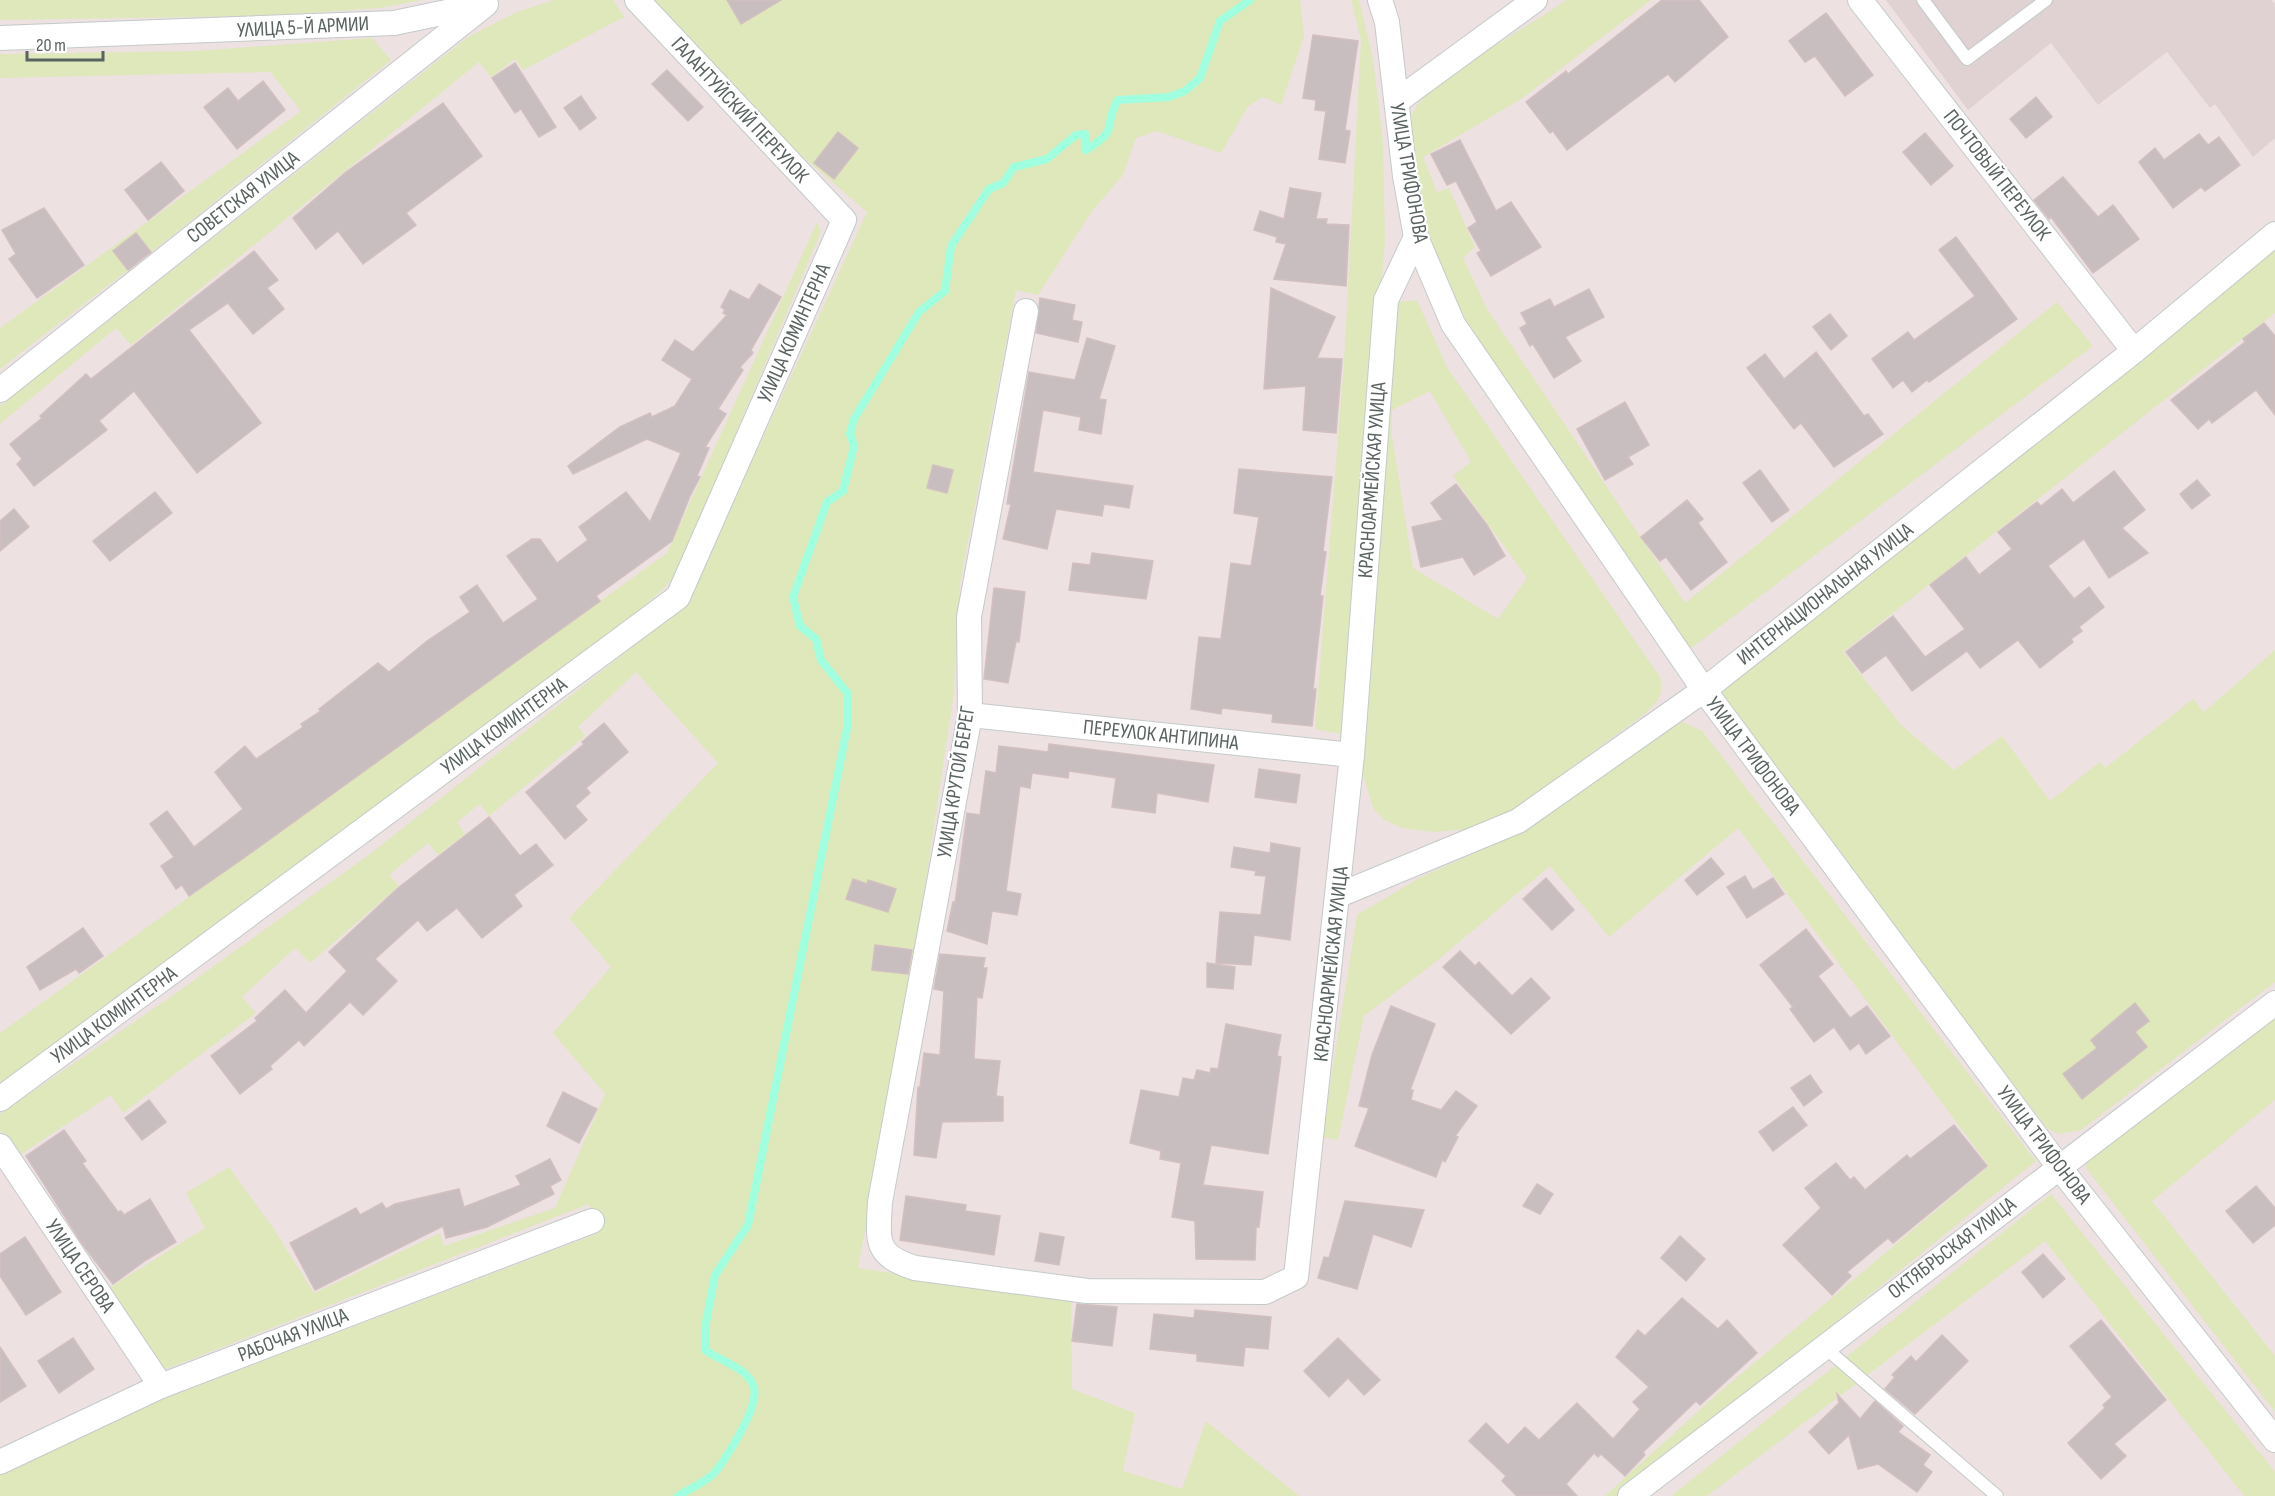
<svg xmlns="http://www.w3.org/2000/svg" width="2275" height="1496" font-family="'Sofia Sans Condensed',sans-serif">
<rect width="100%" height="100%" fill="#eee1e1"/>
<!-- education -->
<path fill="#e0d1d2" d="M1886 0H2271L2275 4V138L2253 157 2215 104 2210 108 2167 52 2098 105 2051 43 1968 110Z"/>
<!-- green -->
<g fill="#dee8bb" fill-rule="evenodd">
<path d="M0 0H422L380 8 262 16 0 20Z"/>
<path d="M554 0H613L624 17 523 70 515 59 491 77 479 62 131 345 116 328 0 424V406L468 37 517 12Z"/>
<path d="M650 0H1300L1304 36 1281 105 1263 97 1248 106 1221 153 1157 131 1136 138 1123 175 1092 211 1038 295 1016 290 960 583 953 699 906 1012 858 1268 1071 1300 1072 1389 1135 1413 1123 1471 1182 1489 1206 1421 1299 1496H0V1475L140 1408 599 1233 589 1204 161 1371 109 1288 205 1228 186 1193 229 1167 273 1228 314 1293 440 1233 444 1246 555 1208 605 1094 553 1033 611 967 569 918 718 763 636 672 578 727 585 736 489 816 480 804 457 822 465 834 438 855 428 843 389 875 399 886 310 963 295 948 242 997 256 1013 123 1113 111 1095 18 1156 0 1130V1114L172 996 370 854 678 611 700 574 867 212 767 126Z"/>
<path d="M1351 0H1359L1373 59 1383 141 1385 240 1346 735 1315 729 1344 362 1361 40Z"/>
<path d="M1566 0H1651L1521 99 1423 157 1437 192 1449 188 1475 247 1463 258 1487 309 1685 603 2057 302 2093 346 1686 652 1472 332C1441 272 1415 209 1411 141 1411 132 1409 118 1414 110 1434 76 1530 27 1566 0Z"/>
<path d="M372 38 391 60 177 232 0 369V328L301 111 270 72 0 78V54L196 51Z"/>
<path d="M817 222 821 232 691 539 685 563 665 587 576 668 0 1090V1033L667 553Z"/>
<path d="M2275 242V313L1843 652 1901 725 1954 770 2002 736 2050 801 2100 762 2105 768 2193 699 2204 712 2275 650V982L2081 1130 2058 1134 2047 1128 1710 686Z"/>
<path d="M1417 300 1447 367 1660 677C1664 694 1659 700 1647 712L1511 812 1471 829 1433 832 1402 828 1383 819 1373 808 1362 771 1391 303ZM1430 391 1471 462 1453 476 1527 578 1498 619 1413 568 1392 436V410Z"/>
<path d="M1682 722 1702 731 2036 1161 1766 1378 1626 1496H1605L1716 1395 1989 1166 1738 828 1609 937 1550 866 1433 964 1364 1016 1338 1140 1322 1137 1357 915 1421 877 1522 832 1674 724Z"/>
<path d="M2275 1019V1100L2152 1201 2275 1356V1412L2086 1168 2087 1161 2093 1156Z"/>
<path d="M2051 1194 2275 1472V1496H2244L2045 1241 1707 1496H1671Z"/>
</g>
<g fill="none" stroke-linecap="round" stroke-linejoin="round">
<!-- stream -->
<path stroke="#9fffde" stroke-width="8" d="M678 1496C689 1489 708 1481 716 1471 728 1455 759 1407 754 1388 749 1368 720 1361 705 1350V1328L715 1275 748 1225 847 728 848 694 821 660 816 639 800 626 793 597 827 502 843 491 854 446 850 434 854 419 919 312 945 291 951 246 989 189 1003 183 1014 167 1047 159 1076 135 1085 134 1086 150C1123 127 1101 127 1118 100L1169 97 1185 91 1200 78 1220 21 1250 0"/>
</g>
<!-- building -->
<g fill="#c8bebf" stroke="#d3bfc0" stroke-width="1.5">
<path d="M727 0H781L741 24Z"/>
<path d="M1662 0H1699L1728 37 1675 82 1668 74 1567 150 1553 131 1550 133 1526 102 1566 71 1568 74Z"/>
<path d="M1826 13 1873 75 1845 96 1815 56 1805 62 1789 41Z"/>
<path d="M1313 35 1358 41 1345 130 1350 131 1345 163 1319 159 1326 111 1315 110 1316 100 1303 98Z"/>
<path d="M515 63 556 127 539 137 521 109 515 113 492 78Z"/>
<path d="M667 70 703 107 688 121 652 84Z"/>
<path d="M263 81 285 110 237 149 204 107 228 88 238 101Z"/>
<path d="M581 96 596 118 580 130 564 108Z"/>
<path d="M2036 97 2052 117 2026 138 2010 119Z"/>
<path d="M443 103 482 156 406 213 416 225 363 264 338 231 316 249 293 218 346 172Z"/>
<path d="M838 132 858 148 834 179 814 163Z"/>
<path d="M1925 133 1953 166 1931 185 1903 152Z"/>
<path d="M2199 134 2208 145 2219 137 2240 165 2205 191 2201 187 2173 208 2139 162 2155 148 2164 160Z"/>
<path d="M1460 140 1496 211 1511 202 1541 247 1491 276 1477 253 1481 251 1468 228 1477 222 1456 181 1447 185 1431 154Z"/>
<path d="M161 162 184 191 148 220 125 190Z"/>
<path d="M2063 177 2098 217 2113 205 2139 239 2093 273 2051 217 2049 219 2034 200Z"/>
<path d="M1290 188 1321 193 1316 219H1327L1326 224 1349 225 1346 286 1274 279 1286 244 1276 242 1277 237 1254 230 1260 211 1284 219Z"/>
<path d="M44 208 84 265 37 298 9 259 16 254 2 230Z"/>
<path d="M136 233 151 252 128 270 113 251Z"/>
<path d="M1956 237 2017 319 1929 382 1927 380 1912 392 1903 380 1893 388 1872 359 1908 332 1914 340 1975 296 1939 250Z"/>
<path d="M254 251 278 280 267 288 284 309 253 334 228 303 189 330 261 423 197 473 134 391 99 421 107 430 34 486 17 464 22 459 10 444 42 418 40 416 86 374 91 379Z"/>
<path d="M759 284 781 297 751 350 753 353 740 367 743 370 718 409 726 414 705 447 709 448 697 476 700 477 690 496 672 541 596 596 600 601 238 862 189 896 182 885 176 889 161 866 174 857 150 824 167 811 194 847 243 809 215 772 245 746 256 759 303 727 301 724 321 711 319 709 378 663 389 672 427 641 470 612 460 597 477 585 503 623 538 599 507 556 532 539H540L557 563 588 540 579 527 626 492 650 522 681 453 647 439 573 474 568 466 620 427 650 413 652 417 675 406 692 379 662 360 675 340 693 352 727 315 723 313 725 310 721 307 730 290 749 300Z"/>
<path d="M1271 288 1335 317 1317 358 1342 359 1336 433 1303 430 1306 386 1264 389Z"/>
<path d="M1589 289 1604 317 1565 337 1581 361 1554 378 1533 344 1530 346 1520 328 1527 324 1521 313 1550 299 1554 307Z"/>
<path d="M1040 298 1075 305 1072 320 1082 322 1078 342 1036 333Z"/>
<path d="M1830 314 1847 336 1831 350 1813 327Z"/>
<path d="M2264 323 2275 336V415L2256 390 2212 423 2209 419 2198 429 2171 400 2245 342 2243 339Z"/>
<path d="M1087 338 1115 346 1099 399 1106 400 1101 434 1079 430 1081 417 1043 410 1033 472 1133 486 1129 508 1104 504 1102 516 1056 509 1047 549 1003 539 1011 504H1007L1029 372 1075 380Z"/>
<path d="M1816 352 1864 416 1868 414 1883 434 1834 467 1801 423 1794 429 1747 368 1765 354 1784 379Z"/>
<path d="M1625 402 1649 445 1628 457 1633 464 1605 480 1577 429Z"/>
<path d="M933 465 953 470 947 493 927 488Z"/>
<path d="M1239 469 1332 477 1323 551 1326 552 1320 596H1323L1313 689H1316L1312 726 1272 722 1273 714 1222 708 1221 714 1191 709 1199 637 1221 639 1231 563 1251 566 1259 517 1234 513Z"/>
<path d="M1760 470 1789 510 1772 522 1743 483Z"/>
<path d="M2114 471 2145 510 2122 528 2148 553 2109 578 2084 539 2048 566 2074 599 2089 587 2104 607 2079 627 2082 631 2071 639 2073 642 2040 668 2018 640 1980 668 1967 651 1912 691 1886 655 1862 673 1846 652 1893 616 1925 657 1965 629 1930 585 1966 557 1979 575 2012 549 1998 532 2037 502 2041 506 2062 489 2073 503Z"/>
<path d="M2197 480 2210 495 2192 509 2180 494Z"/>
<path d="M1456 484 1487 525 1505 556 1474 575 1463 557 1421 567 1412 527 1443 520 1431 503Z"/>
<path d="M155 492 172 513 110 561 93 541Z"/>
<path d="M1687 500 1703 519 1698 523 1727 562 1691 590 1666 557 1660 561 1641 537Z"/>
<path d="M14 509 29 527 0 551V521Z"/>
<path d="M1092 553 1153 561 1146 599 1069 590 1073 563 1090 565Z"/>
<path d="M994 588 1025 592 1019 642 1016 641 1008 683 984 679Z"/>
<path d="M604 723 628 752 586 788 590 793 575 806 587 820 565 839 526 792 584 744 582 742Z"/>
<path d="M1049 744 1214 765 1208 802 1157 793 1155 813 1112 807 1116 778 1069 771 1068 778 1032 773 1030 788 1020 786 1006 891 1021 894 1017 915 992 911 987 944 947 931 953 902 955 903 967 813 980 815 986 771 996 773 999 746 1048 752Z"/>
<path d="M1259 769 1300 775 1296 803 1255 797Z"/>
<path d="M489 817 520 856 536 844 553 865 514 895 522 906 482 938 457 908 427 931 418 920 375 959 397 981 363 1015 350 1002 304 1046 299 1040 270 1066 272 1069 240 1094 211 1056 257 1021 255 1018 285 990 306 1013 347 971 329 952 398 888Z"/>
<path d="M1271 843 1300 848 1290 940 1254 935 1251 965 1216 963 1220 912 1261 915 1266 876 1255 875 1256 871 1231 867 1234 847 1270 853Z"/>
<path d="M1711 858 1724 874 1697 895 1685 880Z"/>
<path d="M1745 876 1753 890 1773 878 1784 894 1747 918 1727 887Z"/>
<path d="M1546 878 1574 910 1552 930 1523 899Z"/>
<path d="M853 879 867 884 868 880 896 889 888 912 846 899Z"/>
<path d="M83 928 103 956 79 973 76 969 40 990 27 967Z"/>
<path d="M1806 929 1833 964 1818 976 1850 1018 1867 1006 1890 1036 1866 1054 1859 1043 1850 1050 1834 1027 1814 1042 1790 1009 1793 1007 1760 965Z"/>
<path d="M875 945 912 950 908 974 872 970Z"/>
<path d="M1460 951 1475 966 1479 962 1512 996 1531 978 1550 998 1511 1034 1443 967Z"/>
<path d="M940 954 985 958 983 968H987L982 998 977 997 974 1059 1000 1061 996 1096 1003 1097V1121L942 1122 936 1158 914 1155 918 1087H920L924 1053 940 1055 944 991 934 989Z"/>
<path d="M1207 963 1235 967 1233 989 1207 987Z"/>
<path d="M2135 1003 2149 1021 2135 1032 2147 1047 2082 1099 2063 1074 2097 1048 2091 1040Z"/>
<path d="M1391 1006 1435 1024 1410 1090H1413L1411 1100 1441 1110 1456 1091 1477 1106 1455 1136 1458 1137 1445 1162 1442 1160 1436 1177 1355 1146 1369 1108 1359 1106 1372 1055Z"/>
<path d="M1226 1024 1281 1035 1277 1056 1281 1057 1268 1154 1211 1145 1203 1185 1263 1192 1259 1227H1256L1255 1260 1196 1259 1195 1221 1172 1217 1181 1163 1160 1159 1161 1151 1130 1143 1141 1090 1179 1097 1183 1078 1194 1080 1197 1070 1210 1073 1211 1068 1218 1069Z"/>
<path d="M1810 1075 1822 1092 1804 1106 1791 1088Z"/>
<path d="M563 1092 597 1109 579 1143 547 1126Z"/>
<path d="M149 1100 166 1122 142 1140 125 1118Z"/>
<path d="M1793 1107 1807 1125 1773 1151 1759 1132Z"/>
<path d="M1954 1125 1987 1166 1893 1243 1888 1238 1847 1272 1851 1276 1832 1295 1783 1245 1821 1208 1805 1188 1836 1163 1850 1180 1854 1177 1865 1190 1907 1155 1910 1159Z"/>
<path d="M64 1130 86 1161 82 1163 118 1212 121 1211 124 1215 150 1199 176 1242 146 1260 113 1284 83 1245 26 1156Z"/>
<path d="M550 1159 561 1180 550 1186 554 1194 487 1227 446 1238 443 1226 315 1290 290 1243 356 1208 360 1215 382 1203 386 1209 395 1204 459 1189 464 1207 521 1185 516 1176Z"/>
<path d="M1537 1184 1553 1194 1540 1214 1523 1206Z"/>
<path d="M2256 1186 2275 1208V1225L2253 1243 2226 1211Z"/>
<path d="M906 1196 966 1205 965 1211 1000 1216 994 1255 900 1240Z"/>
<path d="M1345 1201 1424 1210 1411 1247 1373 1234 1357 1289 1318 1278 1324 1257 1329 1258Z"/>
<path d="M1040 1233 1064 1237 1059 1265 1035 1261Z"/>
<path d="M1680 1236 1705 1259 1686 1281 1661 1258Z"/>
<path d="M25 1237 61 1292 26 1315 0 1276V1254Z"/>
<path d="M2043 1254 2065 1279 2043 1298 2022 1272Z"/>
<path d="M1682 1298 1718 1329 1727 1320 1757 1353 1700 1405 1696 1401 1643 1452 1645 1455 1625 1476 1601 1454 1598 1457 1594 1453 1566 1484 1577 1496H1517L1502 1481 1506 1476 1469 1441 1486 1423 1508 1445 1525 1427 1539 1440 1577 1403 1613 1439 1640 1409 1633 1402 1649 1387 1616 1357 1638 1330 1645 1336Z"/>
<path d="M1077 1304 1117 1307 1112 1346 1072 1341Z"/>
<path d="M1195 1310 1271 1317 1268 1349 1245 1347 1243 1366 1197 1361V1354L1150 1349 1154 1314 1194 1318Z"/>
<path d="M2101 1320 2166 1400 2114 1444 2126 1456 2101 1479 2068 1443 2105 1408 2103 1405 2112 1397 2070 1346Z"/>
<path d="M1942 1335 1968 1361 1915 1414 1885 1389 1895 1377 1892 1375 1911 1356 1916 1362Z"/>
<path d="M73 1338 94 1369 59 1393 38 1361Z"/>
<path d="M1338 1338 1380 1380 1364 1395 1348 1378 1329 1397 1304 1371Z"/>
<path d="M0 1347 26 1386 0 1402Z"/>
<path d="M1837 1394 1860 1419 1875 1401 1903 1426 1898 1432 1930 1455 1923 1465 1932 1472 1917 1492 1878 1464 1858 1469 1849 1435 1829 1454 1809 1432 1839 1403Z"/>
</g>
<g fill="none" stroke-linecap="round" stroke-linejoin="round">
<defs>
<g id="lane">
<path d="M1923 0 1967 59 2046 0"/>
<path d="M1823 1346 1997 1496"/>
</g>
<g id="street">
<path d="M1380 0 1387 22 1405 176 1416 237 1453 324 1704 690 2059 1167 2275 1440"/>
<path d="M1860 0 2134 351"/>
<path d="M0 38 394 23 480 5"/>
<path d="M1397 101 1535 0"/>
<path d="M1026 311 969 617 970 715 880 1202C878 1241 874 1255 915 1268L1087 1291 1265 1292 1296 1277 1352 755 1386 300 1416 237"/>
<path d="M0 390 486 4"/>
<path d="M970 715 1352 755"/>
<path d="M1339 895 1518 821 1704 690 2134 351 2275 234"/>
<path d="M0 1099 678 597 844 220 637 0"/>
<path d="M0 1146 161 1386"/>
<path d="M0 1462 161 1386 592 1221"/>
<path d="M1630 1496 2275 1003"/>
</g>
</defs>
<!-- lane casing -->
<use href="#lane" stroke="#c3cbca" stroke-width="14"/>
<!-- street casing -->
<use href="#street" stroke="#c3cbca" stroke-width="26"/>
<!-- lane -->
<use href="#lane" stroke="#fff" stroke-width="12"/>
<!-- street -->
<use href="#street" stroke="#fff" stroke-width="24"/>
</g>
<g text-anchor="middle" dominant-baseline="central" stroke-width="4.5" stroke-linejoin="round" paint-order="stroke">
<!-- street labels -->
<g font-size="21" fill="#596361" stroke="#fff">
<text transform="translate(303 27) rotate(-3)">УЛИЦА 5-Й АРМИИ</text>
<text transform="translate(740 110) rotate(47)">ГАЛАНТУЙСКИЙ ПЕРЕУЛОК</text>
<text transform="translate(1409 173) rotate(80)">УЛИЦА ТРИФОНОВА</text>
<text transform="translate(1997 175) rotate(52)">ПОЧТОВЫЙ ПЕРЕУЛОК</text>
<text transform="translate(243 197) rotate(-38)">СОВЕТСКАЯ УЛИЦА</text>
<text transform="translate(794 333) rotate(-66)">УЛИЦА КОМИНТЕРНА</text>
<text transform="translate(1372 480) rotate(-86)">КРАСНОАРМЕЙСКАЯ УЛИЦА</text>
<text transform="translate(1825 594) rotate(-38)">ИНТЕРНАЦИОНАЛЬНАЯ УЛИЦА</text>
<text transform="translate(504 726) rotate(-36)">УЛИЦА КОМИНТЕРНА</text>
<text transform="translate(1161 735) rotate(6)">ПЕРЕУЛОК АНТИПИНА</text>
<text transform="translate(1753 756) rotate(53)">УЛИЦА ТРИФОНОВА</text>
<text transform="translate(956 782) rotate(-81)">УЛИЦА КРУТОЙ БЕРЕГ</text>
<text transform="translate(1331 964) rotate(-84)">КРАСНОАРМЕЙСКАЯ УЛИЦА</text>
<text transform="translate(114 1015) rotate(-36)">УЛИЦА КОМИНТЕРНА</text>
<text transform="translate(2044 1145) rotate(53)">УЛИЦА ТРИФОНОВА</text>
<text transform="translate(1952 1248) rotate(-37)">ОКТЯБРЬСКАЯ УЛИЦА</text>
<text transform="translate(80 1266) rotate(56)">УЛИЦА СЕРОВА</text>
<text transform="translate(293 1335) rotate(-21)">РАБОЧАЯ УЛИЦА</text>
</g>
</g>
<!-- scale -->
<path d="M27 51v9h76v-9" fill="none" stroke="#596361" stroke-width="3"/>
<text x="36" y="51" font-size="18" fill="#596361" stroke="#ffffff" stroke-width="4.5" paint-order="stroke">20 m</text>
</svg>
